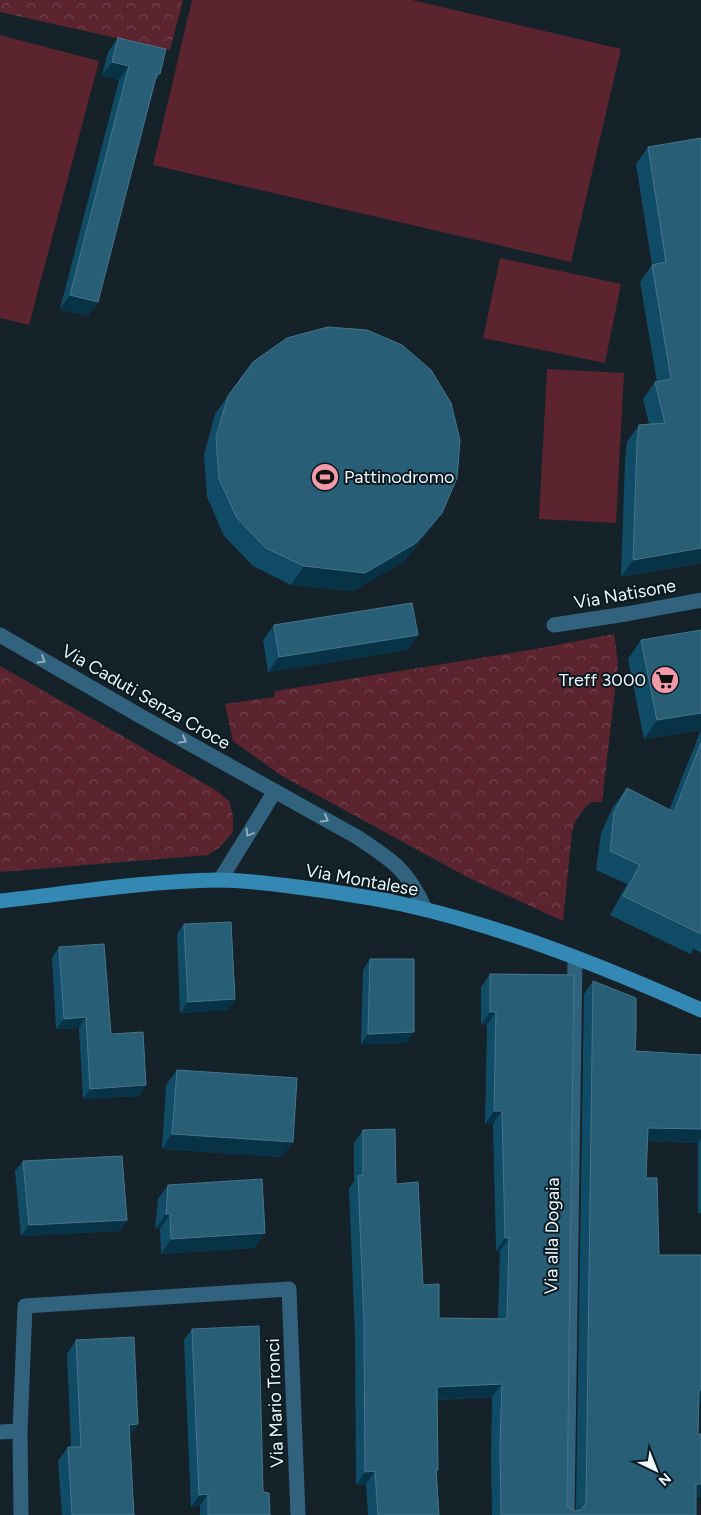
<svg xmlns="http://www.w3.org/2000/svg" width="701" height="1515" font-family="Figtree,sans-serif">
<defs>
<pattern id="park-crowns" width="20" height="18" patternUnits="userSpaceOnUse" patternTransform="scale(1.25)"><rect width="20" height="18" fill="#5b242f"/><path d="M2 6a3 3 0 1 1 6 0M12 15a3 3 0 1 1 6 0" fill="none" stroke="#73454e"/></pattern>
</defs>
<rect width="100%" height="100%" fill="#15222a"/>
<!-- park -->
<g fill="url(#park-crowns)">
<path d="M0 0H183L170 50 0 12Z"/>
<path d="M614 634 618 664 602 802H591C580 812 576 818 572 832L563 921 469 878 282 776 233 741 225 704 274 697 275 691 530 650Z"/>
<path d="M0 666 131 741 217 791 229 801 233 816V832L220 847 208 855 0 872Z"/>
</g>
<!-- pitch -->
<g fill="#5b242f">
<path d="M192 0H412L621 49 571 262 153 165Z"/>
<path d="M0 35 99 61 29 325 0 318Z"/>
<path d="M500 258 621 284 605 363 483 338Z"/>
<path d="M547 369 624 373 616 523 539 519Z"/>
</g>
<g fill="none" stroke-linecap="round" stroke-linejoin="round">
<!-- street -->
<g stroke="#32637e" stroke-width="15">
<path d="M554 625 626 614 701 600"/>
<path d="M0 635 142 717 357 837C392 860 408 870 425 909"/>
<path d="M220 880 275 791"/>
<path d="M0 1432 20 1431"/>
<path d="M21 1515 20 1431 25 1306 289 1289 298 1515"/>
<path d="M567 1515 575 958"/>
</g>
<!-- secondary -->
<path stroke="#3488b4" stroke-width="15" d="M0 901C73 893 145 881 218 880 252 880 287 886 320 890 347 894 375 898 402 904 505 927 605 967 701 1010"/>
</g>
<!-- wall -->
<g fill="#114c66">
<path d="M118 38 160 74 156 80 88 316 60 309 119 80 102 76 108 52Z"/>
<path d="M701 138V563L621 577 625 461 627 442 639 425 649 424 643 399 655 382H657L640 282 652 265 636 164 648 147Z"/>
<path d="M253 362 429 531 404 561 353 591 291 585 253 566 224 536 207 497 204 455 215 414Z"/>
<path d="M274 625 418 635 407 650 268 672 263 640Z"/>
<path d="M701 630V953L694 949 690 954 610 915 627 884 596 870 601 833 613 807 627 788 669 810 701 730 644 739 628 659 641 640Z"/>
<path d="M184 924 235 999 228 1010 180 1013 177 934Z"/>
<path d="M59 947 111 1034 139 1096 83 1099 79 1028 56 1029 52 958Z"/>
<path d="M370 959 407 1043 361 1044 363 970Z"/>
<path d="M490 974 574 975 567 1502 568 1507 572 1510 576 1511 584 994 593 981 635 1051 701 1055V1213H698V1143L647 1141 646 1178 659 1255 699 1403 698 1434H701V1497H696V1515H492L491 1457 492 1397 437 1400 438 1470 437 1472 439 1515H368L366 1484 356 1485 355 1336 349 1189 354 1181V1143L363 1130 396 1184 423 1285 439 1318H498L500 1251H496L493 1124H485L487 1025H481V987Z"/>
<path d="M177 1070 282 1157 162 1149 166 1085Z"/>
<path d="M23 1161 127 1220 120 1231 21 1236 15 1171Z"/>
<path d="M168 1185 255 1248 161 1254 160 1229H155L158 1199Z"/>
<path d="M192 1329 263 1492 270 1515H200V1506L191 1507 184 1340Z"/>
<path d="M76 1340 138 1424 129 1437 134 1515H62L58 1461 68 1447H71L67 1354Z"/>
</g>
<!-- shaded-wall -->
<g fill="#083347">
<path d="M112 62 129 66 119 80 102 76Z"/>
<path d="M70 295 98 302 88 316 60 309Z"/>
<path d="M442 513 429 531 404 561 353 591 291 585 304 566Z"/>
<path d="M701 548V563L621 577 633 560Z"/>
<path d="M418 635 407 650 268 672 279 657Z"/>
<path d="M701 713V730L644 739 657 720Z"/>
<path d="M235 999 228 1010 180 1013 188 1002Z"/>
<path d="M490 1012H496L487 1025H481Z"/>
<path d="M86 1017 79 1028 56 1029 64 1019Z"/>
<path d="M414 1032 407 1043 361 1044 368 1034Z"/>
<path d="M146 1085 139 1096 83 1099 90 1089Z"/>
<path d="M494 1111H502L493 1124H485Z"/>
<path d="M648 1128 701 1129V1138L698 1143 638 1141Z"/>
<path d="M172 1134 293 1142 282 1157 162 1149Z"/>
<path d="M166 1214H170L160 1229H155Z"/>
<path d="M127 1220 120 1231 21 1236 29 1225Z"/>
<path d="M265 1233 255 1248 161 1254 171 1239Z"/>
<path d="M505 1238H509L500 1251H496Z"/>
<path d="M502 1384 492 1397 428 1400 437 1387Z"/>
<path d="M699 1390H701V1403H690Z"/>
<path d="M138 1424 128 1438 129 1425Z"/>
<path d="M375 1471 366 1484 356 1485 365 1472Z"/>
<path d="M696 1484H701V1497H686Z"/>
<path d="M208 1494 200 1506 191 1507 199 1495Z"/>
</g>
<!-- building -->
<g fill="#285e76" stroke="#47768b">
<path d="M118 38 166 49 160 74 157 73 98 302 70 295 129 66 112 62Z"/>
<path d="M701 138V548L633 560 637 444 639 425 665 423 655 382 671 379 652 265 666 262 648 147Z"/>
<path d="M328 327 367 330 402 345 431 370 451 403 460 440 457 478 442 513 416 543 365 573 304 566 266 548 237 518 219 479 216 437 228 396 253 362 287 338Z"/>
<path d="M412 603 418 635 279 657 274 625Z"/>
<path d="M701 630V713L657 720 641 640Z"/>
<path d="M701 743V934L623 896 640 865 610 851 614 813 627 788 674 812Z"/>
<path d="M231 922 235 999 188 1002 184 924Z"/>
<path d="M104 944 111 1034 143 1032 146 1085 90 1089 86 1017 64 1019 59 947Z"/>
<path d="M370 959H414V1032L368 1034Z"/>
<path d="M490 974 574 975 567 1502 568 1507 572 1510 576 1511 581 1510 584 1506 586 1502 593 981 636 998V1031L635 1051 701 1055V1129L648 1128 646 1178H657L659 1255H701V1390H699L698 1434H701V1484H696V1515H501L500 1444 502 1384 437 1387 438 1470H436L439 1515H378L375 1471 365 1472 364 1323 358 1176 363 1175V1130L395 1129 396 1184 418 1182 423 1285 439 1284V1318L507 1319 509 1238H505L502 1111H494L496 1012H490Z"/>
<path d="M177 1070 297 1078 293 1142 172 1134Z"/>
<path d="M122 1156 127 1220 29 1225 23 1161Z"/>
<path d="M262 1179 265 1233 171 1239 170 1214H166L168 1185Z"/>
<path d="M259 1326 263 1492 269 1493 270 1515H208V1494L199 1495 192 1329Z"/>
<path d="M134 1337 138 1424 129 1425 134 1515H72L68 1447H81L76 1340Z"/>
</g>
<!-- one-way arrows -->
<defs><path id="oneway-chevron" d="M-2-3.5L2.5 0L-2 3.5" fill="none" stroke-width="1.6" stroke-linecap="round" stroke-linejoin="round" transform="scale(1.25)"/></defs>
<g stroke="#90adbd">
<use href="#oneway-chevron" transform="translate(42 660) rotate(30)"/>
<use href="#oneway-chevron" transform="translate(183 740) rotate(29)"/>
<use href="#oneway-chevron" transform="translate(325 819) rotate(29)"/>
<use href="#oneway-chevron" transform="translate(249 833) rotate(121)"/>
</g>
<!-- icons -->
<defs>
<symbol id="stadium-disc" viewBox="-11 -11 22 22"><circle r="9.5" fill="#f39aa8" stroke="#0b1920"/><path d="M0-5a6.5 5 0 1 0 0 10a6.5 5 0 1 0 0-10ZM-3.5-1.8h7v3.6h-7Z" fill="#111"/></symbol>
<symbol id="supermarket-disc" viewBox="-11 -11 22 22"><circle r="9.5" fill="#f39aa8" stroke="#0b1920"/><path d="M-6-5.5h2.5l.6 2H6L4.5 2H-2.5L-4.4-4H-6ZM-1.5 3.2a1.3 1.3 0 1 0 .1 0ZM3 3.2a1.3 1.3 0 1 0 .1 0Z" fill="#111"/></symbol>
</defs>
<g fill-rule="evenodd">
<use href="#stadium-disc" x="309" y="461" width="32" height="32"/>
<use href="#supermarket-disc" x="649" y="664" width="32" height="32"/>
</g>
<g text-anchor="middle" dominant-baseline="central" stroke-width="4" stroke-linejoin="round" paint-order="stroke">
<!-- poi labels -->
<g font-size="18" fill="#eef7fc" stroke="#0b1920" text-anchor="start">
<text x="344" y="477">Pattinodromo</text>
<text x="646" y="680" text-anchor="end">Treff 3000</text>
</g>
<!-- street labels -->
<g font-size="18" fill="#eef7fc" stroke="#0b1920">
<text transform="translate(625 594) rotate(-10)">Via Natisone</text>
<text transform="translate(146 697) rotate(30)">Via Caduti Senza Croce</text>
<text transform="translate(362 880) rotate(10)">Via Montalese</text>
<text transform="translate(552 1236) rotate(-89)">Via alla Dogaia</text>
<text transform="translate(275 1403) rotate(-92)">Via Mario Tronci</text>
</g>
</g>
<!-- north arrow -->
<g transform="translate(656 1470) rotate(137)" stroke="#0b1920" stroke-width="4" paint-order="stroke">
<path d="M0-4L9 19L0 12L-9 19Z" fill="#eef7fc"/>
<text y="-8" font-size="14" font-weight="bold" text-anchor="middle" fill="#eef7fc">N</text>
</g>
</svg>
